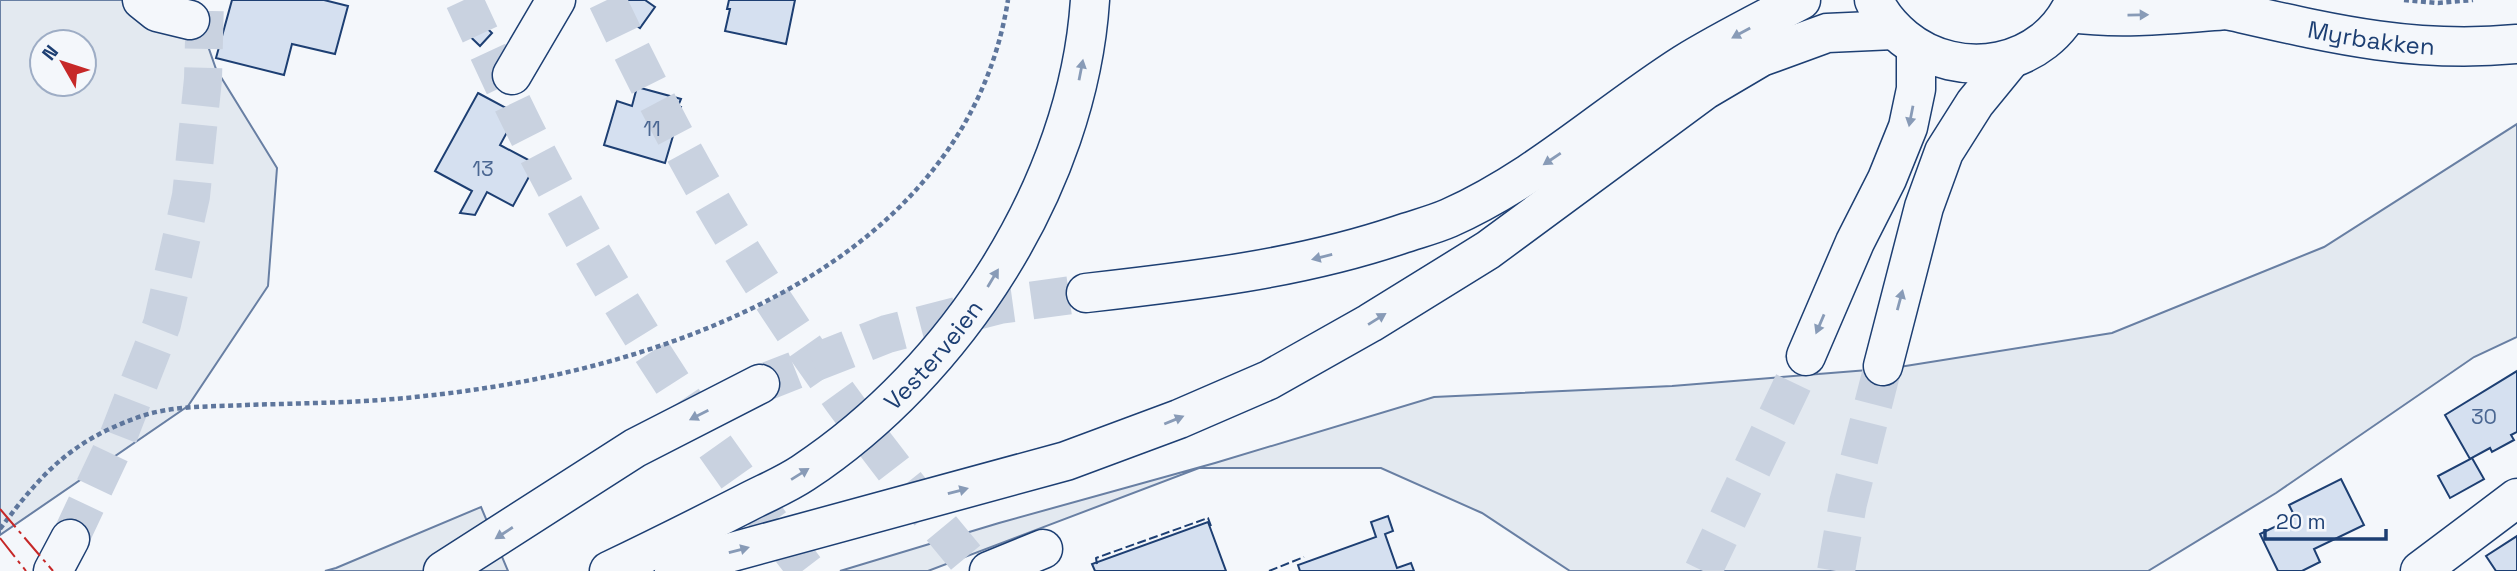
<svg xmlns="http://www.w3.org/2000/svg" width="2517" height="571" font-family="'Space Grotesk',sans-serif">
<rect width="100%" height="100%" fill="#f4f7fb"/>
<!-- green -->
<g fill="#e3e9f0" stroke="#687fa3" stroke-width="2" fill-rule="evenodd">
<path d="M0 0H192L216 69 277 168 268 286 188 406 0 535ZM42 42H84V84H42Z"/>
<path d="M2517 124V337L2474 357 2276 493 2148 571H1570L1482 513 1381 468H1199L928 571H840L999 523 1215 463 1434 397 1672 386 1893 368 2112 333 2324 247Z"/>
<path d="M481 507 508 571H325L336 568Z"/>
</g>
<!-- building -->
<g fill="#d5e0f0" stroke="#1d3f73" stroke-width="2">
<path d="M232 0H324L348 6 335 54 292 44 284 75 216 58Z"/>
<path d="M609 0H645L655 7 640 28 606 4Z"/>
<path d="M729 0H795L786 44 725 31 730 9H727Z"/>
<path d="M468 10 492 33 480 46 456 23Z"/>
<path d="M637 87 681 99 678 106 681 107 679 115 676 114 675 118 678 119 665 163 604 145 617 101 632 106Z"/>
<path d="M478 93 517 114 500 145 536 164 513 206 487 192 475 215 460 213 472 191 435 171Z"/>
<path d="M2517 371V432L2511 435 2514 440 2492 452 2490 448 2470 459 2445 415Z"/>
<path d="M2472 458 2484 479 2450 498 2438 476Z"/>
<path d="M2341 479 2364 525 2314 549 2320 562 2302 571H2278L2260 534 2295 517 2289 505Z"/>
<path d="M1388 516 1393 531 1385 534 1397 568 1411 563 1414 571H1300L1298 565 1376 537 1371 522Z"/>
<path d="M1208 522 1226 571H1095L1092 564Z"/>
<path d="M2517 536V571H2496L2486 556Z"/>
</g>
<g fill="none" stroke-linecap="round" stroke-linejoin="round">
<!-- major-tunnel -->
<g stroke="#c9d2e0" stroke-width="38" stroke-dasharray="38 19" stroke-linecap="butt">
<path d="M464 0C491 58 517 116 547 172 621 312 709 445 807 571"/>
<path d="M607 0C653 97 703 193 762 283 827 384 899 479 977 571"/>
<path d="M1703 571 1806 356"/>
<path d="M1836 571 1848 503 1883 366"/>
</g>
<!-- highway-tunnel -->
<g stroke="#c9d2e0" stroke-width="38" stroke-dasharray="38 19" stroke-linecap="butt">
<path d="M760 384 887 334 999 305 1086 293"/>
<path d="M70 539 118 437 162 324 191 196 203 79 205 0"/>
</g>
<defs>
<g id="minor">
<path d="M142 0 157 12 190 20"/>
<path d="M1874 0C1880 14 1892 28 1904 38 1959 83 2046 68 2075 0"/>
<path id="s1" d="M2211 0 2227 10C2328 33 2412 54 2517 44"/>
<path d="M2070 13C2122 20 2175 14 2227 10"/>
<path d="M512 75 556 0"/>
<path d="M989 571 1043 549"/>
<path d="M2420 571 2517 498"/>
</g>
<g id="major">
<path d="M1806 356 1855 242 1887 179 1908 127 1916 89V48"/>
<path d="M1883 366 1924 207 1944 152 1975 103 2011 59"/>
</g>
<g id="highway">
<path d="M1086 293C1192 281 1298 269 1399 235 1416 229 1433 225 1449 218 1538 178 1604 115 1684 64 1721 41 1762 21 1801 0"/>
<path d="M53 571 70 539"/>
<path d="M443 571 635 448 760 384"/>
<path id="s2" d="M609 571C655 549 701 526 746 503 765 493 785 485 803 473 956 372 1078 185 1090 0"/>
<path d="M674 571 721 555 1066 461 1179 419 1269 380 1370 323 1488 250 1705 90 1761 57 1827 33 1894 30"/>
</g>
</defs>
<!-- minor casing -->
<use href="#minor" stroke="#1d3f73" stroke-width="41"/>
<!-- major casing -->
<use href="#major" stroke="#1d3f73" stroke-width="41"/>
<!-- highway casing -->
<use href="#highway" stroke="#1d3f73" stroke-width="41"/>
<!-- path -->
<g stroke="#5e769c" stroke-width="4.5" stroke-dasharray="5 3.5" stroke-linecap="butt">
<path d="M2404 0 2438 3 2473 0"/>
<path d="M0 529C41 474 70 442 136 418 170 405 210 407 246 405 305 403 365 403 424 396 659 372 965 268 1008 0"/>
</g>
<!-- minor -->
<use href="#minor" stroke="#f4f7fb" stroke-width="38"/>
<!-- major -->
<use href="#major" stroke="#f4f7fb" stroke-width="38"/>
<!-- highway -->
<use href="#highway" stroke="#f4f7fb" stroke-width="38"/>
<!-- fence -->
<g stroke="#1d3f73" stroke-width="2" stroke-dasharray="9 3.5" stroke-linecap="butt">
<path d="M1097 564 1096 558 1208 518 1211 526"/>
<path d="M1269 571 1304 557"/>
</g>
<!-- power -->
<g stroke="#c62828" stroke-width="2" stroke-dasharray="24 5 3.5 5" stroke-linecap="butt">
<path d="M0 509 53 571"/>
<path d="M0 538 26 571"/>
</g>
</g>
<!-- one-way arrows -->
<defs><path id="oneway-solid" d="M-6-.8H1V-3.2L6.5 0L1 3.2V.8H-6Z" transform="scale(1.75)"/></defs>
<g fill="#889bb7">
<use href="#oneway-solid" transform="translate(2138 15) rotate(-1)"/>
<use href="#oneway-solid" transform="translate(1741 33) rotate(151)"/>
<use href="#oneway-solid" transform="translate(1081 70) rotate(-79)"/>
<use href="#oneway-solid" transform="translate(1911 116) rotate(101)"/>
<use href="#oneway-solid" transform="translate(1552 159) rotate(146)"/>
<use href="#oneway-solid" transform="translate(1322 257) rotate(166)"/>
<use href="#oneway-solid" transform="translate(993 278) rotate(-59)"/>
<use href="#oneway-solid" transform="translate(1900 300) rotate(-75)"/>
<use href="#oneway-solid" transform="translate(1377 319) rotate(-32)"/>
<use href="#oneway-solid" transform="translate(1820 324) rotate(113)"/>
<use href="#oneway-solid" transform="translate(699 415) rotate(153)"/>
<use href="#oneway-solid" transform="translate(1174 420) rotate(-22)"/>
<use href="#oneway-solid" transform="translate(800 474) rotate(-32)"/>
<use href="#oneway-solid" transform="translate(958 491) rotate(-15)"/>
<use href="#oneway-solid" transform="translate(504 533) rotate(147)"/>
<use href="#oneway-solid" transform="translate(739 550) rotate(-15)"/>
</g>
<g text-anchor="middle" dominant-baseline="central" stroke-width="5" stroke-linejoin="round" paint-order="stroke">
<!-- number labels -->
<g font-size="21" fill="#4b6792">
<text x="652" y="128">11</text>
<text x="483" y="168">13</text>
<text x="2484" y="416">30</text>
</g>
<!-- street labels -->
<g font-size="24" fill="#1d3f73" stroke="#f4f7fb">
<text stroke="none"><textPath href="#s1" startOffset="166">Myrbakken</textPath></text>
<text stroke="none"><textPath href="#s2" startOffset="394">Vesterveien</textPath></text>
</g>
</g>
<!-- north arrow -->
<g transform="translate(63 63) rotate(309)"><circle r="33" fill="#f4f7fb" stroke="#9eadc5" stroke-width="2"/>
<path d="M0-5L12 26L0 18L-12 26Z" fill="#c62828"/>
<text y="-10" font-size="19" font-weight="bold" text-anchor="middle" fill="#1d3f73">N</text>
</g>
<!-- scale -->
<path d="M2265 529v10h121v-10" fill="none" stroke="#1d3f73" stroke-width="3.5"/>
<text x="2276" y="529" font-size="21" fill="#1d3f73" stroke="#f4f7fb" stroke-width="5" paint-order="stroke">20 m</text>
</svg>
